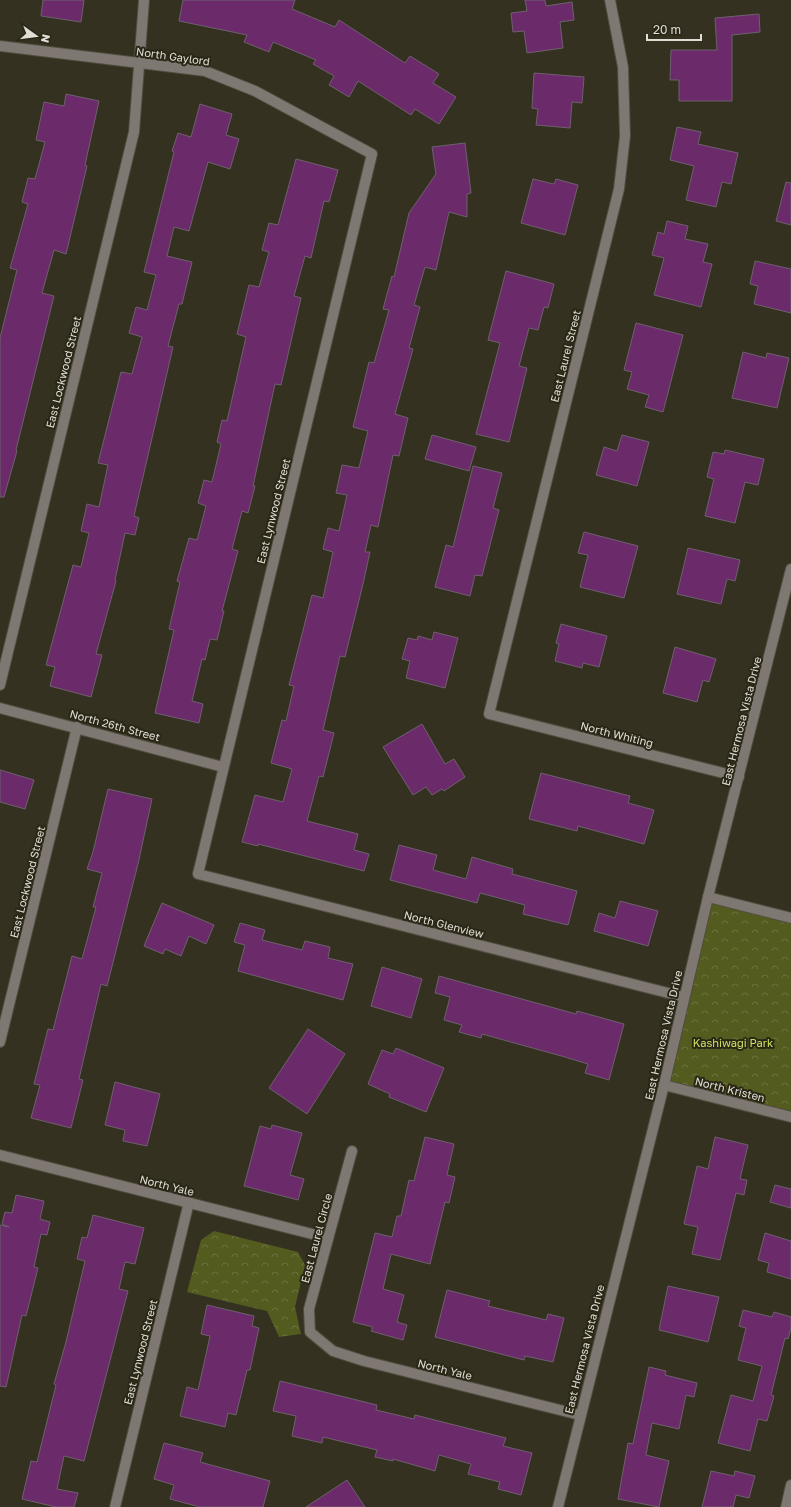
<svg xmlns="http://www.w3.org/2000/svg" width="791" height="1507" font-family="'Golos Text',sans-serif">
<defs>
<pattern id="forest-crowns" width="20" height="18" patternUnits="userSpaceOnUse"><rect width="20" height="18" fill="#535b1f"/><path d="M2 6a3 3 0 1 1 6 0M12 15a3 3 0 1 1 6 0" fill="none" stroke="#6b723f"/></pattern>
</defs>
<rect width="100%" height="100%" fill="#343121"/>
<!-- forest -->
<g fill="url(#forest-crowns)">
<path d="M708 897 791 918V1117L664 1085Z"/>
<path d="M214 1231 298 1252 305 1265 295 1307 301 1334 279 1337 267 1311 187 1292 201 1240Z"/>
</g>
<!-- building -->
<g fill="#6b2b6b" stroke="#6e606d">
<path d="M43 0H84L81 22 41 16Z"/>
<path d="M183 0H295L292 9 335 27 339 20 405 63 410 56 439 74 433 83 456 97 439 124 415 109 411 115 358 81 349 97 329 85 334 76 313 64 316 60 273 42 269 52 244 42 247 35 179 21Z"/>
<path d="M525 0H545L546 6 572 2 574 20 560 22 563 48 527 53 524 31 513 32 511 13 527 11Z"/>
<path d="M759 14 760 32 732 35V101H679V80H670L671 50H717L715 18Z"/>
<path d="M534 73 584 77 582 103 572 102 570 128 536 125 538 109 532 108Z"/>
<path d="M66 94 99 101 85 165 87 166 66 254 54 250 42 293 54 296 16 450 17 451 4 497H0V338L17 270 10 268 28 204 22 202 28 178 35 179 45 142 36 140 44 102 64 106Z"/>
<path d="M200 104 232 114 226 135 239 139 230 169 208 162 189 231 174 227 167 256 192 262 182 304H179L168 346 173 347 134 516 139 518 135 535 125 533 115 580 116 581 96 654 102 655 91 697 50 686 55 667 46 665 73 565 81 567 89 533 81 531 87 504 99 507 108 465 98 463 121 372 132 374 142 337 129 333 136 307 147 310 156 275 144 272 174 152 172 151 178 133 191 137Z"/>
<path d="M677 127 701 132 698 144 738 153 731 184 722 182 716 207 686 200 694 166 670 160Z"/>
<path d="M465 143 471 193 467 194V217L449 212 436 270 425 267 414 305 420 307 409 348 413 349 395 414 408 418 399 456 393 455 378 527 371 525 365 552H370L363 584 345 657 340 656 323 730 334 733 323 777 319 776 307 821 358 834 354 850 369 854 364 871 258 844V846L242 842 255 795 283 802 292 769 271 763 282 720 286 721 294 686 289 685 312 595 323 598 333 552 323 549 328 528 339 531 347 495 336 493 342 465 359 468 368 431 353 427 369 362 374 363 389 310 383 309 392 276 394 277 409 213 436 174 432 147Z"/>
<path d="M296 159 338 170 329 202 324 201 311 258 305 256 294 296 301 298 295 324 281 385 275 384 253 486H255L248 513 242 511 232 549 238 551 222 611H224L217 640 210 639 205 660 202 659 192 701 203 704 199 723 155 713 174 630 169 629 180 582 177 581 189 538 197 540 206 506 198 503 204 480 212 482 221 444 217 442 222 420 227 421 246 337 237 334 249 285 259 287 269 252 262 250 269 223 278 225Z"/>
<path d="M533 179 554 184 556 179 578 185 565 235 521 223Z"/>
<path d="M786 182 791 183V225L776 221Z"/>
<path d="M667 221 688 226 685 239 708 244 703 262 712 264 701 307 654 295 664 258 652 255 658 232 664 234Z"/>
<path d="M755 261 791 269V313L754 304 758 286 750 284Z"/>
<path d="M506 271 554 284 548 308 544 307 538 330 529 328 519 366 527 368 509 442 476 434 500 343 488 340Z"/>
<path d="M636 323 683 335 663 412 645 407 649 395 627 389 632 372 624 370Z"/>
<path d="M743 352 766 358 767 353 789 358 777 408 732 398Z"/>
<path d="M432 435 476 447 469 471 425 459Z"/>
<path d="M622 435 649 442 637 486 596 475 604 447 617 451Z"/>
<path d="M725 450 764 459 758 485 745 482 735 523 705 516 714 479 707 477 713 452 724 454Z"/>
<path d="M473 466 502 473 493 508 499 510 482 576 475 575 470 596 435 587 446 545 453 547Z"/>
<path d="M584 532 638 546 624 598 580 587 588 555 578 553Z"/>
<path d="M688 548 740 560 735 581 727 579 721 604 677 594Z"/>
<path d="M561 624 607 636 599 667 583 663 582 668 555 661 559 644 556 643Z"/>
<path d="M434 632 458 638 445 688 406 678 410 661 402 659 408 638 417 640 418 636 432 640Z"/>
<path d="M675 647 716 659 709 682 703 680 697 702 663 693Z"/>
<path d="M422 724 445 764 454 759 465 777 444 791 442 789 432 795 426 787 413 795 383 747Z"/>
<path d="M0 770 34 780 25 809 0 802Z"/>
<path d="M541 773 630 796 628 803 654 810 644 844 578 826 577 831 529 819Z"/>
<path d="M108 789 152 799 138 864 107 986 101 984 79 1079 83 1080 71 1128 31 1118 40 1085 34 1084 48 1029 53 1030 72 956 82 959 96 907H93L102 873 87 869 93 852Z"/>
<path d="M399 845 437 855 433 870 466 879 472 857 513 869 512 874 577 891 568 925 523 914 525 905 480 893 477 903 390 880Z"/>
<path d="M620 901 658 911 648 946 594 931 599 913 615 918Z"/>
<path d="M162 903 214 925 206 944 189 936 181 956 165 949 163 954 144 946Z"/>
<path d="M240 923 265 930 262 940 302 950 305 941 330 947 328 958 353 964 343 1000 238 971 245 945 234 942Z"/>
<path d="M382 967 422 979 411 1018 371 1006Z"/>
<path d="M439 976 576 1014 577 1011 624 1024 609 1080 585 1073 588 1064 565 1057 482 1034 481 1038 459 1032 462 1025 444 1020 450 997 435 993Z"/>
<path d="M308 1029 345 1054 307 1114 269 1088Z"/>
<path d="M396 1048 444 1068 426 1112 389 1097 390 1094 368 1084 382 1050 393 1054Z"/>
<path d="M115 1082 160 1094 147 1146 123 1141 125 1130 105 1125Z"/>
<path d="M272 1125 302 1133 290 1175 304 1179 298 1200 244 1186 260 1126 271 1129Z"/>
<path d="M425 1137 454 1144 447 1175 455 1177 449 1203 445 1202 430 1264 391 1254 383 1289 404 1295 397 1322 407 1325 403 1340 371 1331 373 1327 353 1322 375 1233 392 1237 397 1216H401L409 1180 414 1181Z"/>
<path d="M715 1137 748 1145 740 1179 747 1180 744 1195 736 1193 720 1260 692 1254 698 1227 684 1224 697 1166 708 1169Z"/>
<path d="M775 1185 791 1189V1208L770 1202Z"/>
<path d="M16 1195 44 1201 40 1219 50 1222 47 1235 41 1234 34 1267 38 1268 26 1316 22 1315 6 1387 0 1386V1225L9 1227 2 1224 5 1212 12 1213Z"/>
<path d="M93 1215 144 1228 135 1264 125 1262 119 1289 128 1291 84 1461 64 1456 57 1489 78 1493 74 1507H56L22 1499 31 1461 37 1462 56 1385 54 1384 66 1342 85 1261 77 1259 82 1237 87 1238Z"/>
<path d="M765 1233 791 1241V1279L767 1272 769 1263 758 1260Z"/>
<path d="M668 1286 719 1297 708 1342 659 1330Z"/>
<path d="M447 1290 490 1301 488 1306 546 1320 548 1314 564 1318 553 1362 525 1356 524 1360 435 1337Z"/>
<path d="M207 1305 254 1316 252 1326 259 1328 250 1370H247L236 1415 228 1413 225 1427 180 1416 187 1387 198 1390 203 1368 210 1336 201 1334Z"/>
<path d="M743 1310 772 1317 774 1312 791 1317V1328L788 1339 785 1338 771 1395 774 1396 767 1421 758 1419 750 1451 718 1443 731 1395 753 1401 762 1366 738 1360 746 1328 739 1326Z"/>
<path d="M649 1367 666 1371 665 1375 697 1383 694 1397 686 1395 679 1429 652 1423 646 1455 669 1461 659 1507 618 1499 628 1443 633 1444Z"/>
<path d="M280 1381 377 1405 376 1410 414 1419 415 1415 506 1438 503 1446 532 1453 521 1495 498 1489 500 1482 468 1474 471 1464 439 1455 435 1471 393 1459V1461L375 1457 377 1450 323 1437 322 1443 292 1436 296 1416 273 1411Z"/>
<path d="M164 1443 203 1453 200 1462 270 1481 263 1507H200L170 1499 174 1485 154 1479Z"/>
<path d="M711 1471 734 1476 735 1471 755 1476 749 1498 736 1495 733 1507H702Z"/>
<path d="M347 1480 365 1507H306Z"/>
</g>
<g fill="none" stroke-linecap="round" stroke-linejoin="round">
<defs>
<g id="minor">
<path d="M610 0 623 67 625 136 619 189 489 714 739 777"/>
<path d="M0 46 205 71 255 91 372 154 198 874 684 997"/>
<path d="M0 685 134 132 144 0"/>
<path d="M0 708 223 767"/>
<path d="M708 897 791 918"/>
<path d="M0 1042 77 727"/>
<path d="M664 1085 791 1117"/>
<path d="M352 1151 309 1309 310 1332 333 1351 364 1361 580 1415"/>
<path d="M0 1155 328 1238"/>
<path d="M115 1507 189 1202"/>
<path d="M558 1507 664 1085 708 897 791 569"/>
<path d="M786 1507 791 1485"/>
</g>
</defs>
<!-- minor casing -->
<use href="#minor" stroke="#504d3e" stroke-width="12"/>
<!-- minor -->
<use href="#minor" stroke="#7e7772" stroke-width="10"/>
</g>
<g text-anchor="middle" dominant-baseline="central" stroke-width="4" stroke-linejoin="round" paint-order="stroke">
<!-- street labels -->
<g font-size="11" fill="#e1dfd5" stroke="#2a2717">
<text transform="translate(173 56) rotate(8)">North Gaylord</text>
<text transform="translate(565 356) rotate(-76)">East Laurel Street</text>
<text transform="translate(63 372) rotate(-76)">East Lockwood Street</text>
<text transform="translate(273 511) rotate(-76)">East Lynwood Street</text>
<text transform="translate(741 721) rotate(-76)">East Hermosa Vista Drive</text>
<text transform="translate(115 725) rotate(15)">North 26th Street</text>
<text transform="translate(617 734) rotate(14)">North Whiting</text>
<text transform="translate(27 882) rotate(-76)">East Lockwood Street</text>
<text transform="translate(444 924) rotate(14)">North Glenview</text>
<text transform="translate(663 1035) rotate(-77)">East Hermosa Vista Drive</text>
<text transform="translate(730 1089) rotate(14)">North Kristen</text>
<text transform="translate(167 1185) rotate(14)">North Yale</text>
<text transform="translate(316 1238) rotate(-75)">East Laurel Circle</text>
<text transform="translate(584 1349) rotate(-76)">East Hermosa Vista Drive</text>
<text transform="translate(140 1352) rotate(-76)">East Lynwood Street</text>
<text transform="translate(445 1369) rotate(14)">North Yale</text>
</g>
<!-- park labels -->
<g font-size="11" fill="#cee15f" stroke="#2a2717">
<text x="733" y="1042">Kashiwagi Park</text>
</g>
</g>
<!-- north arrow -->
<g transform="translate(36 36) rotate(104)" stroke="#2a2717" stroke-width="3" paint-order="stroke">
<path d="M0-3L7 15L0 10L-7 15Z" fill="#e1dfd5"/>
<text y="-6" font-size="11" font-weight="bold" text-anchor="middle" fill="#e1dfd5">N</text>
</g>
<!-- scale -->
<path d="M647 34v6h54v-6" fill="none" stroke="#e1dfd5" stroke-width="2"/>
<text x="653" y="34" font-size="12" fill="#e1dfd5" stroke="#2a2717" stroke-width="3" paint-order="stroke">20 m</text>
</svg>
